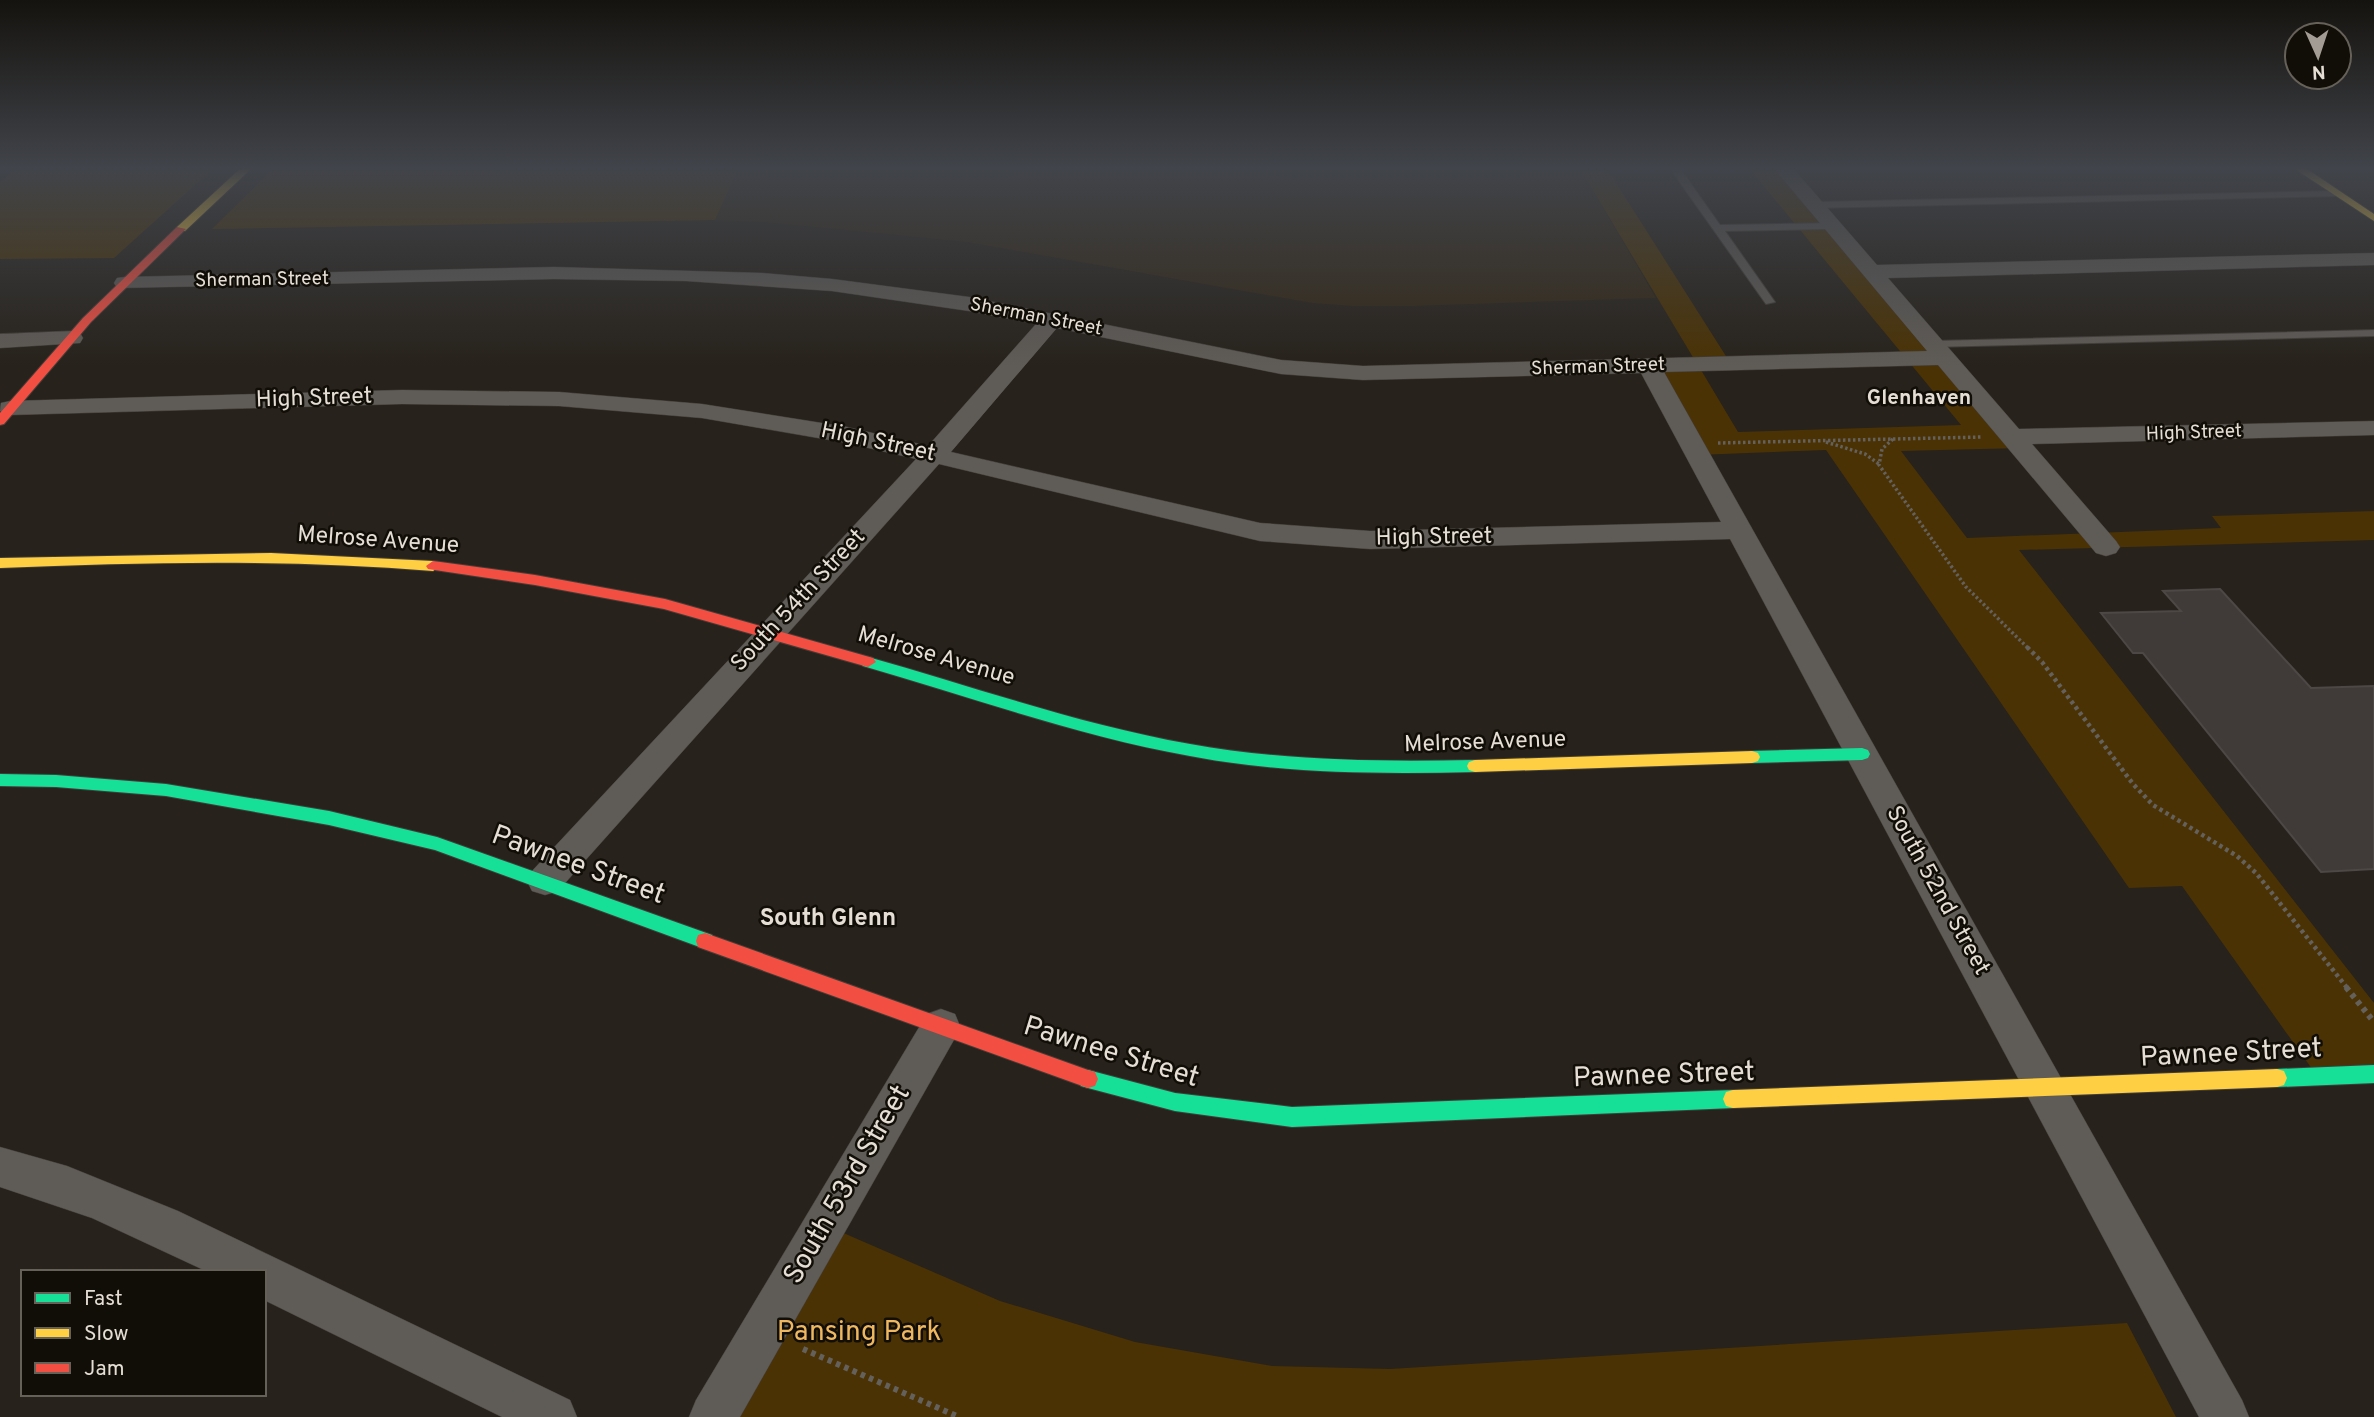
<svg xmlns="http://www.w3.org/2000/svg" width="2374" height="1417" font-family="Overpass,sans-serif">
<rect width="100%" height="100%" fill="#27221b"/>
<!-- built -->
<path fill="#322716" d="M275 167H1579L1656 298 1414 306H1352L1312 303 967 242 764 222 709 220 212 229Z"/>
<!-- green -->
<g fill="#4a3205">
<path d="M20 167H215L114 258 0 259V182Z"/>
<path d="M275 167H739L715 220 212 229Z"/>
<path d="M1579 167H1606L1731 364 1698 365 1738 432 1961 425 1748 167H1782L2022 448 1901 451 1967 538 2221 528 2212 516 2374 511V540L2019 550 2374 1003V1074L2317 1076 2182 886 2129 888 1826 450 1697 455 1649 366 1697 364Z"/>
<path d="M825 1225 1000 1301 1135 1342 1272 1366 1390 1369 2127 1323 2176 1417H729Z"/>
</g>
<!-- building -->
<path fill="#403b39" stroke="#4d4745" stroke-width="2" d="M2220 589 2311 688 2374 686V869L2321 872 2143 653H2133L2101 613 2181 611 2163 591Z"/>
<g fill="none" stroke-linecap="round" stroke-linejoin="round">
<defs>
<g id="lane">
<path d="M1669 167H1679L1720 225 1832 223 1837 226 1832 229 1725 231 1775 302 1766 304Z"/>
<path d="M2337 191 2342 194 2340 196 1814 208 1809 205 1814 202Z"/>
<path d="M2374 330V336L1933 347 1927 344 1933 341Z"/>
</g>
<g id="street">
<path d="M1773 167H1792L1877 265 2374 253V265L1888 278 2019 429 2374 421V435L2032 444 2116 541 2120 547 2116 553 2106 556 2096 553 1938 365 1664 372 2242 1400 2249 1417H2199L1730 539 1370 549 1260 541 939 464 558 891 545 895 532 891 527 881 532 871 916 459 847 443 702 418 559 406 402 404 10 415 0 411 1 403 10 401 402 390 559 392 702 404 847 427 928 446 1036 324 969 311 832 291 686 281 554 279 117 288 114 283 117 278 125 277 554 267 762 273 832 279 969 297 1281 360 1363 366 1927 351ZM1057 328 1281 374 1363 380 1641 373 1721 522 1370 531 1260 523 951 452Z"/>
<path d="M72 331 80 333 83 338 80 343 0 348V334Z"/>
<path d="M941 1009 955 1014 960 1026 955 1038 740 1417H689L696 1400 927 1014Z"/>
<path d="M0 1147 67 1166 178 1211 570 1400 577 1417H502L264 1300V1272H208L92 1218 0 1187Z"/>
</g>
<g id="fast">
<path d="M868 657C975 687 1081 725 1190 744 1284 761 1380 762 1475 760L1481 762 1483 766 1481 770 1475 772C1380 774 1284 774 1190 756 1078 736 971 697 863 666L860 662 863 658Z"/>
<path d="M1862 748 1868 750 1870 754 1868 758 1862 760 1752 763 1746 761 1744 757 1746 753 1752 751Z"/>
<path d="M0 774 56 775 166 784 329 811 437 837 712 935 714 941 712 947 705 949 435 850 329 825 166 796 56 787 0 786Z"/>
<path d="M2374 1065V1083L2277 1087 2270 1085 2267 1078 2270 1071 2277 1069Z"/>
<path d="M1088 1070 1175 1093 1292 1107 1733 1090 1740 1092 1743 1099 1740 1106 1733 1108 1292 1127 1175 1111 1088 1088 1081 1086 1078 1079 1081 1072Z"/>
</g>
<g id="slow">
<path d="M242 167H253L185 231H177V227Z"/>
<path d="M2292 167H2304L2374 214V221Z"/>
<path d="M271 553 433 561 440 566 433 571C289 559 145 562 0 568V558Z"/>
<path d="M1752 751 1758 753 1760 757 1758 761 1752 763 1475 772 1469 770 1467 766 1469 762 1475 760Z"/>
<path d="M2277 1069 2284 1071 2287 1078 2284 1085 2277 1087 1733 1108 1726 1106 1723 1099 1726 1092 1733 1090Z"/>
</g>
<g id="jam">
<path d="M177 227 186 229 91 322 4 424 0 425V413L83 318Z"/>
<path d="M433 561 535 575 665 599 873 658 876 662 868 667 664 609 535 585 428 569 426 566Z"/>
<path d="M705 933 1088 1070 1095 1072 1098 1079 1095 1086 1088 1088 698 947 696 941 698 935Z"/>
</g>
</defs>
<!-- lane casing -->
<use href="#lane" stroke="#423d38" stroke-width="2"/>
<!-- street casing -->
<use href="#street" stroke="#423d38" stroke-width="1"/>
<!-- fast casing -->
<use href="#fast" stroke="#423d38" stroke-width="2"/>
<!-- slow casing -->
<use href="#slow" stroke="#423d38" stroke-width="2"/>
<!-- jam casing -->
<use href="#jam" stroke="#423d38" stroke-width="2"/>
<!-- path-far2 -->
<g stroke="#64605b" stroke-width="3.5" stroke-dasharray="2.5 2.5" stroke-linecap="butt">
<path d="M1893 439 1882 449 1879 465 1966 587 2029 649"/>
<path d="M1826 442 1865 454 1879 464"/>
<path d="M1718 443 1982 437"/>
</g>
<!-- path-far1 -->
<path stroke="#64605b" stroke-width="4.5" stroke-dasharray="3.5 3.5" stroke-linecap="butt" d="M2027 647 2042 662 2133 784 2153 805 2237 856 2256 873 2348 989"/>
<!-- path -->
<g stroke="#64605b" stroke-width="6" stroke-dasharray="4.5 4.5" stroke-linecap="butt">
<path d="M2346 987 2374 1022"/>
<path d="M803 1349 959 1417"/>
</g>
<!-- lane -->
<use href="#lane" fill="#5f5b56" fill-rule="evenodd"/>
<!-- street -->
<use href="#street" fill="#5f5b56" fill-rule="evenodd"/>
<!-- fast -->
<use href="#fast" fill="#16e098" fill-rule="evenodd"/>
<!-- slow -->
<use href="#slow" fill="#ffcf43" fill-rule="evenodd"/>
<!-- jam -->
<use href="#jam" fill="#f24e42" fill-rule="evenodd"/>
</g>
<!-- sky -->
<linearGradient id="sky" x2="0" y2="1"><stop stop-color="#15130f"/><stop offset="0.46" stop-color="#41444a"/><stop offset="1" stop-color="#41444a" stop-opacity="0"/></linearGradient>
<rect width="2374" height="366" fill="url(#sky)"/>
<g text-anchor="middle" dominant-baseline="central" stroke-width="5" stroke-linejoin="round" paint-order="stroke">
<!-- far-street labels -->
<g font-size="19" fill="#e4ded5" stroke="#110d07">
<text transform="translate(262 280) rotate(-1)">Sherman Street</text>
<text transform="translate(1036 317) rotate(11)">Sherman Street</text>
<text transform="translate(1598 367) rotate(-2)">Sherman Street</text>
<text transform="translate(2194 433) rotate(-2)">High Street</text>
</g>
<!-- far-neighbourhood labels -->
<g font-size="21" font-weight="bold" fill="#e4ded5" stroke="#110d07">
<text x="1919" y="398">Glenhaven</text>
</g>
<!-- street labels -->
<g font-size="23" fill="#e4ded5" stroke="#110d07">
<text transform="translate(314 399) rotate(-2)">High Street</text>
<text transform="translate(878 443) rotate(12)">High Street</text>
<text transform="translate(1434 538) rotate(-1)">High Street</text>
<text transform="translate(378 541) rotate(4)">Melrose Avenue</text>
<text transform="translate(799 601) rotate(-47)">South 54th Street</text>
<text transform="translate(936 657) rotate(16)">Melrose Avenue</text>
<text transform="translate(1485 743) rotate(-2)">Melrose Avenue</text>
<text transform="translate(1937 891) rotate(61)">South 52nd Street</text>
</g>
<!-- neighbourhood labels -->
<g font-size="24" font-weight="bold" fill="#e4ded5" stroke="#110d07">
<text x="828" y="919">South Glenn</text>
</g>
<!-- near-street labels -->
<g font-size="28" fill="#e4ded5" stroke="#110d07">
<text transform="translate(578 866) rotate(20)">Pawnee Street</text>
<text transform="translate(1111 1053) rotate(17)">Pawnee Street</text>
<text transform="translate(2231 1054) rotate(-3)">Pawnee Street</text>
<text transform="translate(1664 1076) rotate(-2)">Pawnee Street</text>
<text transform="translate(848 1185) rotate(-60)">South 53rd Street</text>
</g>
<!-- near-park labels -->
<g font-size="28" fill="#eeb760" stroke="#110d07">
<text x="859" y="1333">Pansing Park</text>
</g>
</g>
<!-- legend -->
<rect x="21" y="1270" width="245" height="126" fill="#110d07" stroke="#656159" stroke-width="2"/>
<rect x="35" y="1293" width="35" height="10" fill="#16e098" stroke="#656159" stroke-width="2"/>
<text x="84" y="1305" font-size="21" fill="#e4ded5">Fast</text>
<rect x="35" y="1328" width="35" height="10" fill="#ffcf43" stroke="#656159" stroke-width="2"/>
<text x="84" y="1340" font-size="21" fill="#e4ded5">Slow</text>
<rect x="35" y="1363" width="35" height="10" fill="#f24e42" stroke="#656159" stroke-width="2"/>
<text x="84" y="1375" font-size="21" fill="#e4ded5">Jam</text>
<!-- north arrow -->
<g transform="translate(2318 56) rotate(177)"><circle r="33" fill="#110d07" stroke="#656159" stroke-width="2"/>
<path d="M0-5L12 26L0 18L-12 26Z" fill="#a29c94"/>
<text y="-10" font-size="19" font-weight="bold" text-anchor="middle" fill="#e4ded5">N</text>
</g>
</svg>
